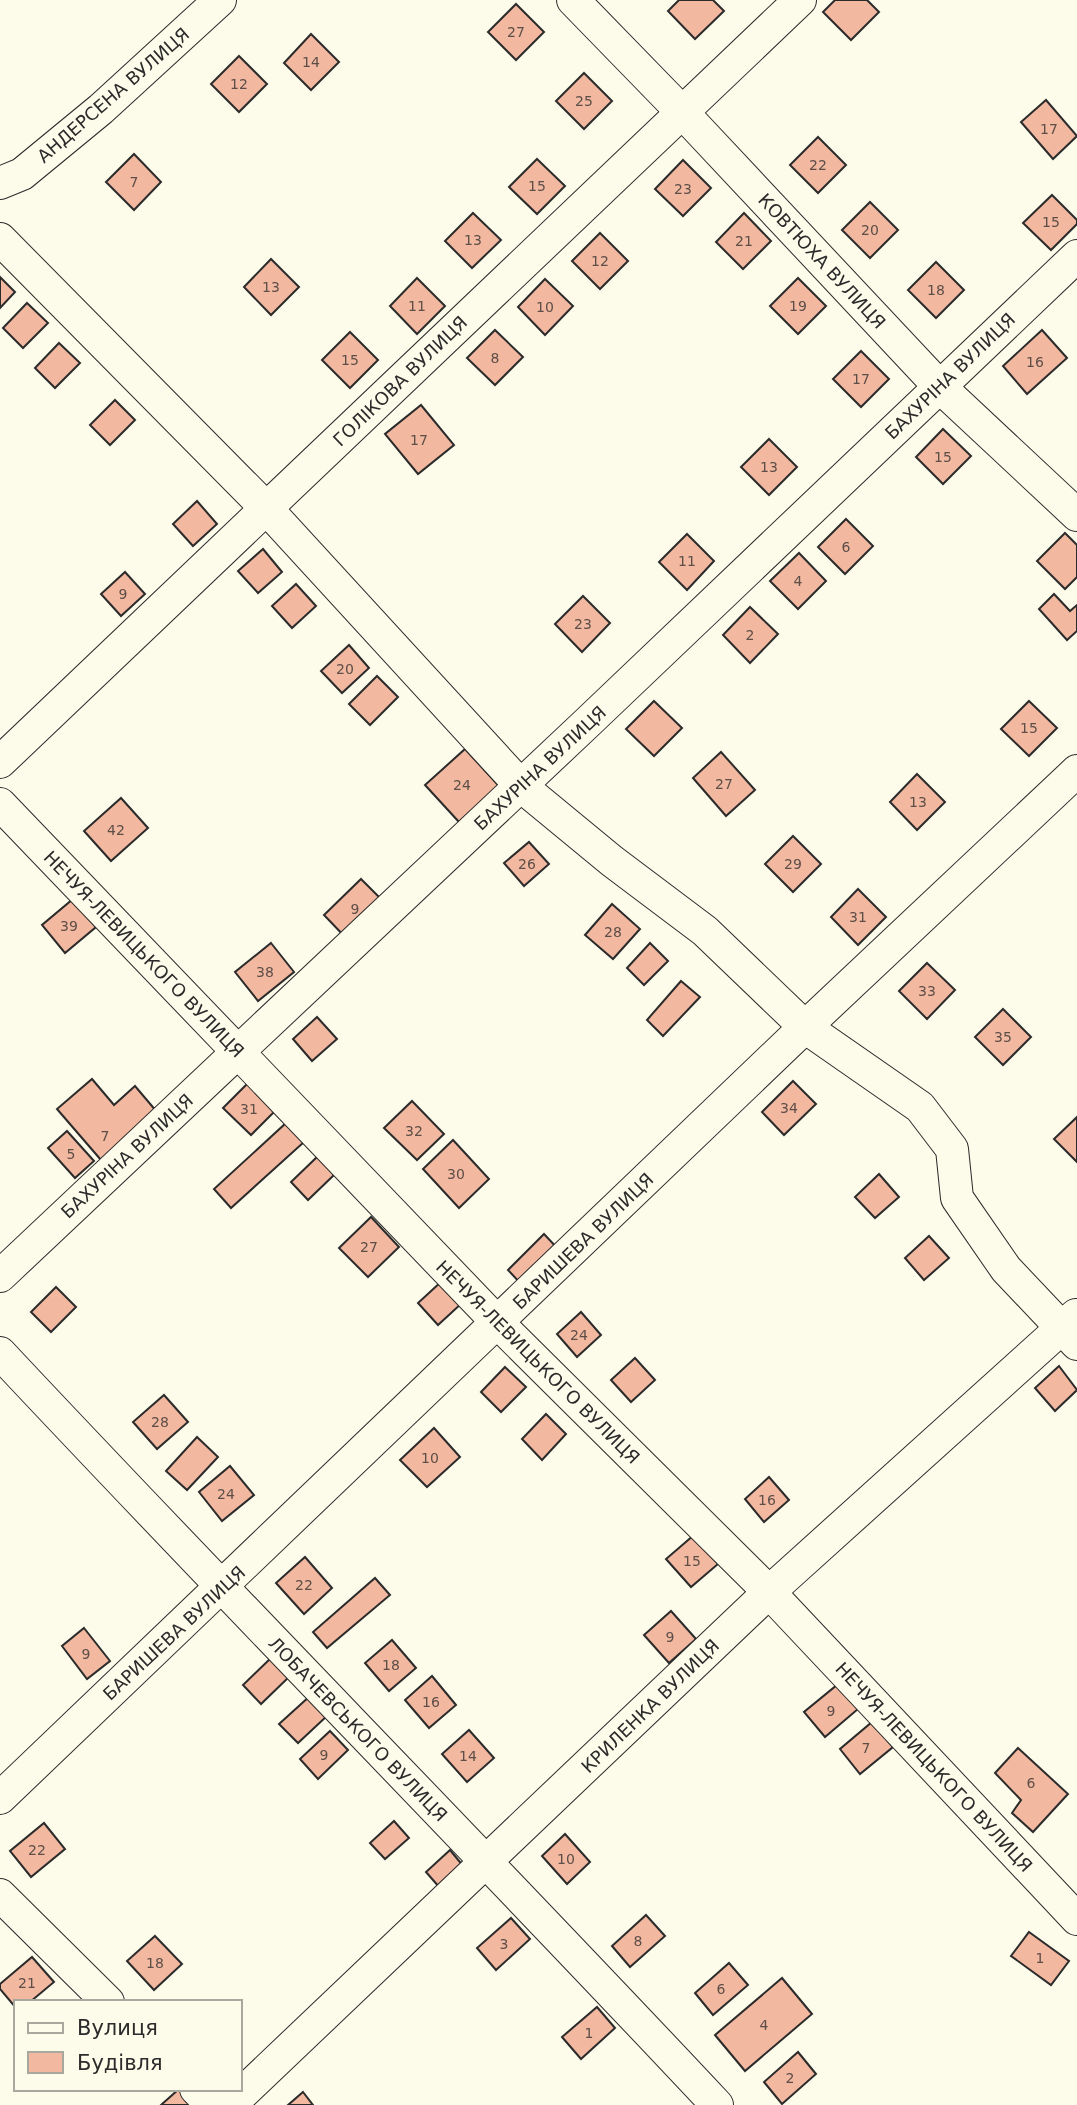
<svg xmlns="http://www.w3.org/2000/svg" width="1077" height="2105" font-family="'DejaVu Sans',sans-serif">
<rect width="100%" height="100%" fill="#fdfbea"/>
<!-- building -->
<g fill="#f2b8a0" stroke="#2b2b2b" stroke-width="2">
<path d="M679 0H713L724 11 695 39 668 11Z"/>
<path d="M835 0H867L879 12 851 40 823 12Z"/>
<path d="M516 4 544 32 516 60 488 32Z"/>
<path d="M311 34 339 62 311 90 284 63Z"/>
<path d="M239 56 267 84 239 112 211 84Z"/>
<path d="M584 73 612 101 584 129 556 101Z"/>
<path d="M1046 100 1077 136 1053 159 1021 122Z"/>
<path d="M818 137 846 165 818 193 790 165Z"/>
<path d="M134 154 161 182 134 210 106 182Z"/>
<path d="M537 159 565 186 537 214 509 187Z"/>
<path d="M683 160 711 188 683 216 655 189Z"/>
<path d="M1052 195 1077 220V224L1051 250 1023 223Z"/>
<path d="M870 202 898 230 870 258 842 230Z"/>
<path d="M473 213 501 240 472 268 445 241Z"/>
<path d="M744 213 771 241 743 269 716 242Z"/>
<path d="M600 233 628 261 600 289 572 261Z"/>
<path d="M271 259 299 287 271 315 244 287Z"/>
<path d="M936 262 964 290 936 318 908 290Z"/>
<path d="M0 277 15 292 0 308Z"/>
<path d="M417 278 445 306 417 334 390 306Z"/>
<path d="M798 278 826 306 798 334 770 306Z"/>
<path d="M545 279 573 306 545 335 518 307Z"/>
<path d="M27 303 48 323 23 348 3 328Z"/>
<path d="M495 330 523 357 495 385 467 358Z"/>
<path d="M1042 330 1067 358 1027 394 1003 366Z"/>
<path d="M350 332 378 360 350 388 322 360Z"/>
<path d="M59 343 80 363 55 388 35 368Z"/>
<path d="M861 351 889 379 861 407 833 379Z"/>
<path d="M115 400 135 420 110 445 90 425Z"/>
<path d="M421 405 454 445 418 474 385 434Z"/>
<path d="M943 429 971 456 943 484 916 457Z"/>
<path d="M769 439 797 467 769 495 741 467Z"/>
<path d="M197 501 217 524 193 546 173 524Z"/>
<path d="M846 519 873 546 845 574 818 547Z"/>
<path d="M1065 533 1077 545V577L1065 589 1037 561Z"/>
<path d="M687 534 714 561 687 590 659 562Z"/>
<path d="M263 549 282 572 258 593 238 571Z"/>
<path d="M799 553 826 581 798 609 770 581Z"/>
<path d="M125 572 145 594 121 616 101 594Z"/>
<path d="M296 584 316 606 292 628 272 606Z"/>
<path d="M1054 594 1070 611 1077 605V631L1067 640 1039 609Z"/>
<path d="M583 596 610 623 582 652 555 624Z"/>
<path d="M750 607 778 634 750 663 723 635Z"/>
<path d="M349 645 369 668 342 693 321 671Z"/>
<path d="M377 676 398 697 370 725 349 704Z"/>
<path d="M654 701 682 728 654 756 626 729Z"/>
<path d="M1029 701 1057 728 1029 756 1001 729Z"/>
<path d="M465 749 499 786 459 822 425 785Z"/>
<path d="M721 752 755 790 726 816 693 778Z"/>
<path d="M917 774 945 802 917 830 890 802Z"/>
<path d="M121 798 148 828 111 861 84 831Z"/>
<path d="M793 836 821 864 793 892 765 864Z"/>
<path d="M529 842 549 864 524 886 504 863Z"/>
<path d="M361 879 385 903 348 940 324 915Z"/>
<path d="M858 889 886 917 858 945 831 917Z"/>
<path d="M73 899 96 927 65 953 42 925Z"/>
<path d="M612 904 640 929 613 959 585 935Z"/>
<path d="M271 943 294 972 258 1001 235 972Z"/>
<path d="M650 943 668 961 644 985 627 968Z"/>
<path d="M927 963 955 990 927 1019 899 991Z"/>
<path d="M681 981 700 997 663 1036 647 1020Z"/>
<path d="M1003 1009 1031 1037 1003 1065 975 1037Z"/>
<path d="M317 1017 337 1039 312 1061 293 1039Z"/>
<path d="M92 1079 114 1105 135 1086 157 1112 101 1160 57 1109Z"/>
<path d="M793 1081 816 1104 784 1135 762 1112Z"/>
<path d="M248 1083 275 1111 251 1135 223 1108Z"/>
<path d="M412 1101 444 1134 417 1160 384 1128Z"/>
<path d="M1077 1117V1162L1054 1139Z"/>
<path d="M286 1123 304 1142 231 1208 214 1189Z"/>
<path d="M67 1131 94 1161 75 1178 48 1148Z"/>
<path d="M453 1140 489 1179 459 1208 423 1169Z"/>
<path d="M317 1157 335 1174 308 1200 291 1182Z"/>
<path d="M879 1174 899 1197 875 1218 855 1197Z"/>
<path d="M371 1217 399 1247 368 1277 339 1248Z"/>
<path d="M544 1234 560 1251 524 1287 508 1270Z"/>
<path d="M929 1236 949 1258 924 1280 905 1258Z"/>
<path d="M442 1281 462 1303 438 1325 418 1303Z"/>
<path d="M56 1287 76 1307 51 1332 31 1312Z"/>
<path d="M581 1312 601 1335 577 1357 557 1334Z"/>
<path d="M635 1358 655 1380 631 1402 611 1380Z"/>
<path d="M1059 1366 1077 1390 1055 1411 1035 1388Z"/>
<path d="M505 1367 526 1387 501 1412 481 1392Z"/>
<path d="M164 1395 188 1422 157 1449 133 1422Z"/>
<path d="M546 1414 566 1434 542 1460 522 1439Z"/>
<path d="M434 1428 460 1457 427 1487 400 1460Z"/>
<path d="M197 1437 218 1457 187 1490 166 1471Z"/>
<path d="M230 1466 254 1495 222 1521 199 1492Z"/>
<path d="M769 1477 789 1500 764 1522 745 1499Z"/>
<path d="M694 1535 718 1564 691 1587 666 1559Z"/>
<path d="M305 1557 332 1588 304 1614 276 1583Z"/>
<path d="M375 1578 390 1595 327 1648 313 1632Z"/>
<path d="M671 1611 696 1639 669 1663 644 1635Z"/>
<path d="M84 1628 110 1661 87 1679 62 1646Z"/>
<path d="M392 1640 416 1668 389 1691 365 1663Z"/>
<path d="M273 1656 291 1675 261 1704 243 1685Z"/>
<path d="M432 1676 456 1705 429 1728 405 1700Z"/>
<path d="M837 1685 858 1709 825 1737 804 1712Z"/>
<path d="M310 1696 328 1715 298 1743 279 1724Z"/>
<path d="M872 1722 893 1747 860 1774 840 1749Z"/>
<path d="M469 1730 494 1758 467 1782 442 1754Z"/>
<path d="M330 1731 348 1750 318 1779 300 1759Z"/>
<path d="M1018 1748 1068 1794 1033 1832 1012 1813 1021 1800 995 1773Z"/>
<path d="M394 1821 409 1838 385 1859 370 1843Z"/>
<path d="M44 1823 65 1849 31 1877 10 1851Z"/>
<path d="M565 1834 590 1862 567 1884 542 1856Z"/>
<path d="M450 1850 464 1867 440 1888 426 1872Z"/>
<path d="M646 1915 665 1936 630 1967 612 1946Z"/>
<path d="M511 1918 530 1939 496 1970 477 1948Z"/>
<path d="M1029 1932 1069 1961 1051 1985 1011 1956Z"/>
<path d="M155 1936 182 1964 154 1990 127 1961Z"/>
<path d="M32 1957 54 1982 30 2002H16V2008L0 1989V1984Z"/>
<path d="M729 1963 748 1985 713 2015 695 1993Z"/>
<path d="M782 1978 812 2014 745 2071 715 2035Z"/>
<path d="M597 2007 615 2028 581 2059 562 2037Z"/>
<path d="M798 2052 816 2074 782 2104 764 2082Z"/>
<path d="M179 2089 194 2105H161Z"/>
<path d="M303 2092 313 2105H288Z"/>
</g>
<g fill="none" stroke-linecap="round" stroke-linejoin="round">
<defs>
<g id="minor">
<path d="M573 0 682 112 939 386 1077 515"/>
<path d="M0 183 22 174 101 109 220 0"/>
<path d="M0 239 266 508 521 786 612 861 705 931 805 1027 920 1107 952 1149 957 1198 1006 1269 1077 1344"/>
<path d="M0 762 800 0"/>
<path d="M0 804 498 1323 769 1592 1077 1919"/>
<path d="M0 1276 587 723 1077 256"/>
<path d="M0 1353C237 1606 480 1852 717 2105"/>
<path d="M0 1798 805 1027 1077 771"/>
<path d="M0 1895 108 2002"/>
<path d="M196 2089 212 2105"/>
<path d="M230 2105 769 1592 1076 1315"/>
</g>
</defs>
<!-- minor casing -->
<use href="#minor" stroke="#2b2b2b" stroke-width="34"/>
<!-- minor -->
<use href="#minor" stroke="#fdfbea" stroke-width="32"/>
</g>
<g text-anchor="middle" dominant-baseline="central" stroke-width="5" stroke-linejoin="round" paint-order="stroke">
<!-- number labels -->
<g font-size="14" fill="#5d4e48">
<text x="516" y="32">27</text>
<text x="311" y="62">14</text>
<text x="239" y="84">12</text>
<text x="584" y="101">25</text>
<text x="1049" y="129">17</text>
<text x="818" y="165">22</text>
<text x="134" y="182">7</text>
<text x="537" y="186">15</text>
<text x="683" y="189">23</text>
<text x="1051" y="222">15</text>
<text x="870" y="230">20</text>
<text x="473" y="240">13</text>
<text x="744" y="241">21</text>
<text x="600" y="261">12</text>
<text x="271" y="287">13</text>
<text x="936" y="290">18</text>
<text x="417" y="306">11</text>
<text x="798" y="306">19</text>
<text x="545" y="307">10</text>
<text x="495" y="358">8</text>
<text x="350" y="360">15</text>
<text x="1035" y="362">16</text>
<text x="861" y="379">17</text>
<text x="419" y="440">17</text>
<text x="943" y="457">15</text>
<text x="769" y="467">13</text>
<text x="846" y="547">6</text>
<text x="687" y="561">11</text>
<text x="798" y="581">4</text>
<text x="123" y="594">9</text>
<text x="583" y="624">23</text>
<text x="750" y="635">2</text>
<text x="345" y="669">20</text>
<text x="1029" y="728">15</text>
<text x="724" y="784">27</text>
<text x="462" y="785">24</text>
<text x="918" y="802">13</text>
<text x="116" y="830">42</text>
<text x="527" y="864">26</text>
<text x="793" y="864">29</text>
<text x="355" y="909">9</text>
<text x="858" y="917">31</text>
<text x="69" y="926">39</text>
<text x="613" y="932">28</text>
<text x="265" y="972">38</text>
<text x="927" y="991">33</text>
<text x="1003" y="1037">35</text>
<text x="789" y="1108">34</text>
<text x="249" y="1109">31</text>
<text x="414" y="1131">32</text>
<text x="105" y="1136">7</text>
<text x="71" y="1154">5</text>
<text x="456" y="1174">30</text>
<text x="369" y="1247">27</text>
<text x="579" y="1335">24</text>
<text x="160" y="1422">28</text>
<text x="430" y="1458">10</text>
<text x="226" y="1494">24</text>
<text x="767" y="1500">16</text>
<text x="692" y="1561">15</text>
<text x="304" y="1585">22</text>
<text x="670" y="1637">9</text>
<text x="86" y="1654">9</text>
<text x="391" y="1665">18</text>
<text x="431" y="1702">16</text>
<text x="831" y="1711">9</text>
<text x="866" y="1748">7</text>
<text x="324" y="1755">9</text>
<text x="468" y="1756">14</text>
<text x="1031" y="1783">6</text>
<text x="37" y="1850">22</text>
<text x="566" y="1859">10</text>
<text x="638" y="1941">8</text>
<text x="504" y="1944">3</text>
<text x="1040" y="1958">1</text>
<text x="155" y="1963">18</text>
<text x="27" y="1983">21</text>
<text x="721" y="1989">6</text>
<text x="764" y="2025">4</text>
<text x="589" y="2033">1</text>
<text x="790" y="2078">2</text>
</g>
<!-- street labels -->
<g font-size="18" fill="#2b2b2b" stroke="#fdfbea">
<text transform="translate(113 95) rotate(-41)">АНДЕРСЕНА ВУЛИЦЯ</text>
<text transform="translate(822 261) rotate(47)">КОВТЮХА ВУЛИЦЯ</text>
<text transform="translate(950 376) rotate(-44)">БАХУРІНА ВУЛИЦЯ</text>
<text transform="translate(400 381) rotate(-44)">ГОЛІКОВА ВУЛИЦЯ</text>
<text transform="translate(540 768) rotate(-43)">БАХУРІНА ВУЛИЦЯ</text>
<text transform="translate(144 954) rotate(46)">НЕЧУЯ-ЛЕВИЦЬКОГО ВУЛИЦЯ</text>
<text transform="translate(127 1156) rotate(-43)">БАХУРІНА ВУЛИЦЯ</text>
<text transform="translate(583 1241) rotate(-44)">БАРИШЕВА ВУЛИЦЯ</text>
<text transform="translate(538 1362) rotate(45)">НЕЧУЯ-ЛЕВИЦЬКОГО ВУЛИЦЯ</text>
<text transform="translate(174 1633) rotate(-43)">БАРИШЕВА ВУЛИЦЯ</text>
<text transform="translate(650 1706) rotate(-44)">КРИЛЕНКА ВУЛИЦЯ</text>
<text transform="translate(358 1729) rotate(46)">ЛОБАЧЕВСЬКОГО ВУЛИЦЯ</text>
<text transform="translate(934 1767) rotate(47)">НЕЧУЯ-ЛЕВИЦЬКОГО ВУЛИЦЯ</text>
</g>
</g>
<!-- legend -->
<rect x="14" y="2000" width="228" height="91" fill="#fdfbea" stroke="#a9a89e" stroke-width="2"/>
<rect x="28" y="2023" width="35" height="10" fill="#fdfbea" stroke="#a9a89e" stroke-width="2"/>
<text x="77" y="2035" font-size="21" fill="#2b2b2b">Вулиця</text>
<rect x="28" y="2052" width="35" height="21" fill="#f2b8a0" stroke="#a9a89e" stroke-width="2"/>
<text x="77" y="2070" font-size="21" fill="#2b2b2b">Будівля</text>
</svg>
